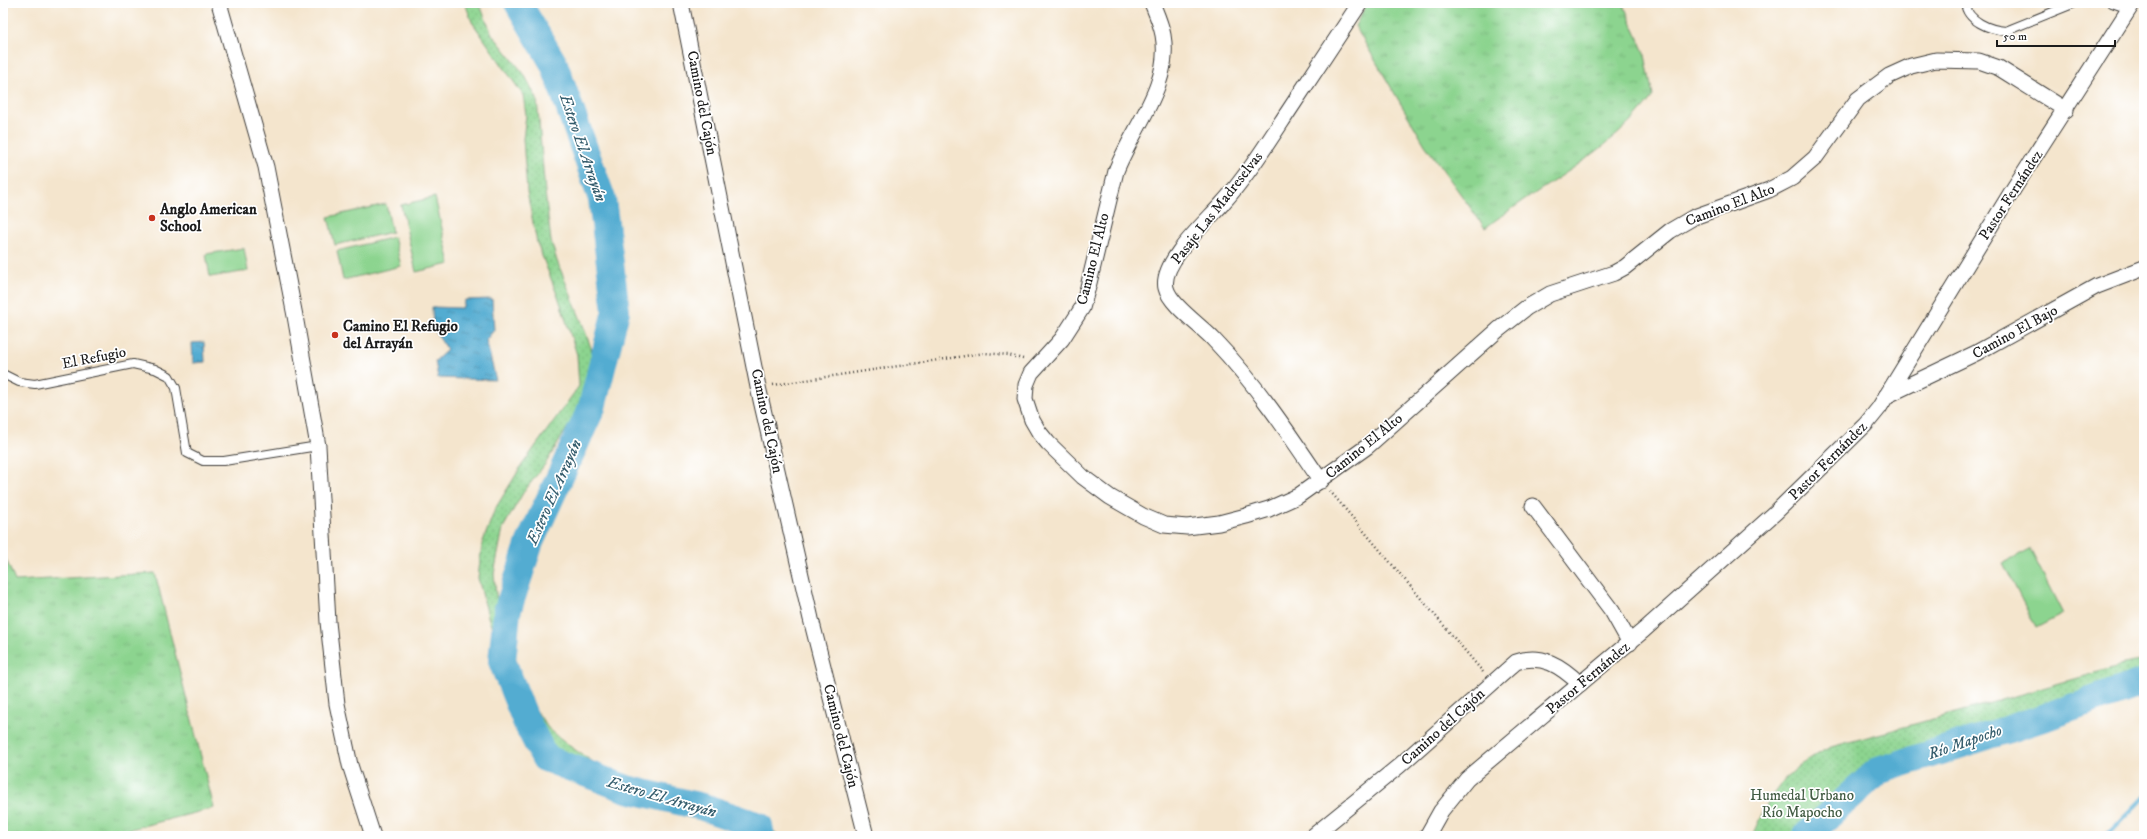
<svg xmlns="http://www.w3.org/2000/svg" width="2147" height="839" font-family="'IM FELL DW Pica',serif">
<defs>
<pattern id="grass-tufts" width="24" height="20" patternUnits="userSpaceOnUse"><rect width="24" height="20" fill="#8cd48f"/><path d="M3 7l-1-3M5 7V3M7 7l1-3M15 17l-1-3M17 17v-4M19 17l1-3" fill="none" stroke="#78b57b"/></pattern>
<pattern id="park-dots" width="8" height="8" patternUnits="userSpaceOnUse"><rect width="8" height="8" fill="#8cd48f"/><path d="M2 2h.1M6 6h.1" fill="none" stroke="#78b57b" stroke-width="1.8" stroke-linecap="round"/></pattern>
<pattern id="water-ripples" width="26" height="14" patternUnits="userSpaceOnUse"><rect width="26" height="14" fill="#53acd1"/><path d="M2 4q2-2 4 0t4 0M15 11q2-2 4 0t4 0" fill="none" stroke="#448ba9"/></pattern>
</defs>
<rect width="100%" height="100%" fill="#fff"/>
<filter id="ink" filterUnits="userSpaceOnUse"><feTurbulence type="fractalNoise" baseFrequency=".025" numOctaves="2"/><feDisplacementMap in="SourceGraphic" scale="8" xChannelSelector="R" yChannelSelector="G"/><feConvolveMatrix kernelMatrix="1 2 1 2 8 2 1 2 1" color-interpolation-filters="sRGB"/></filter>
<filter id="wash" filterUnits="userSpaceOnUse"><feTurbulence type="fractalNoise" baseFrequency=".012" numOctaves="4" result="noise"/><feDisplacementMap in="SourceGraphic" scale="16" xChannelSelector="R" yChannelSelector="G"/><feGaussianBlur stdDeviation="0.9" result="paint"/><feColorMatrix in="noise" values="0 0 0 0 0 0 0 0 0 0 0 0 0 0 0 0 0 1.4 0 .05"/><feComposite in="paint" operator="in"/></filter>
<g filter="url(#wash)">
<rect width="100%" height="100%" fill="#f4e5cd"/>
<!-- grass -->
<g fill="url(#grass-tufts)" stroke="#547856">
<path d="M1367 3H1623L1645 55 1653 96C1611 153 1541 185 1485 228L1425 145 1355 26Z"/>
<path d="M3 552 15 581 155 573 214 808 119 832V836H3Z"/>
</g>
<!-- park -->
<g fill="url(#park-dots)" stroke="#547856">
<path d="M465 3H479L492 34 524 74 537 99 545 192 551 241 557 261 583 325 596 362 597 373 586 397 546 463 523 493 503 528 494 574 496 595 520 672 536 710 548 728 571 747 593 762 647 787 717 800 736 806 756 814 779 836H761L736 818 689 811 653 800 572 763 551 748 528 725 517 701 489 620 478 578 482 544 495 509 522 465 579 386 577 355 560 302 537 243 527 192 523 139 526 115 523 95 472 22Z"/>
<path d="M2144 661V695L2076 716 1950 750 1873 783 1832 815 1814 836H1752C1770 793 1788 767 1831 747L1973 708 2119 666Z"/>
</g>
<!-- pitch -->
<g fill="#8cd48f" stroke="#547856">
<path d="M435 197 450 264 416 272 401 205Z"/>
<path d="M386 204 392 232 335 245 328 217Z"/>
<path d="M394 237 401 266 343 280 337 251Z"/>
<path d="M244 248 248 271 210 277 206 254Z"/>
<path d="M2030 549 2063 614 2036 628 2003 563Z"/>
</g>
<!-- water -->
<g fill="url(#water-ripples)" stroke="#386476">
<path d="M492 299 494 330 486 340 496 380 438 378 435 361 447 350 433 328 432 307 462 308 465 300Z"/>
<path d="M204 342 205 362 193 363 192 343Z"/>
</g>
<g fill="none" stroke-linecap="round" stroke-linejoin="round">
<!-- stream -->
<path stroke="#53acd1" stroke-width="4.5" d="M2106 836 2144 797"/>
<!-- river -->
<g stroke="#53acd1" stroke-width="28">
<path d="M518 3 554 64 602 199 616 311 592 407 530 542 507 612 502 661 526 721 545 758 627 789 703 807 759 826 761 836"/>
<path d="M1806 836 1878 771 2046 717 2144 682"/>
</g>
</g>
</g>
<g filter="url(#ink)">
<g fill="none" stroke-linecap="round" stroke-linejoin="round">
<defs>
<g id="lane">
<path d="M1965 3C1967 21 1990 30 2006 31L2075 3"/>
<path d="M2112 3 2129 9"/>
<path d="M3 374 19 382 35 384 133 364 155 369 169 376 176 388 187 453 203 461H224L318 446"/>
</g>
<g id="street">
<path d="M219 3 266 167 295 316 318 446 328 622 337 704 350 765 373 836"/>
<path d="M681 3 758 387 811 619 866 836"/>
<path d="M1152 3C1156 13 1161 24 1163 35 1172 85 1133 127 1116 171L1088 287 1082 308 1062 339 1031 373 1026 385 1025 399 1032 420 1039 432 1048 443 1083 477 1110 497 1143 516 1164 525 1187 527 1219 523 1246 516 1269 509 1298 496 1368 446 1498 330 1526 308 1550 294 1614 273 1625 267 1670 231 1694 217 1769 190 1792 178 1815 158 1858 99 1889 76 1911 66 1936 60 1979 61 1999 68 2066 110"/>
<path d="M1886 396 1976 353 2097 286 2144 268"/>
<path d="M1321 481C1288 432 1255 383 1215 341 1203 327 1170 305 1166 288 1160 263 1205 223 1221 205 1247 176 1267 144 1288 112 1312 76 1336 39 1360 3"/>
<path d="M1533 506 1612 611 1630 643"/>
<path d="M1313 836 1399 766 1516 662C1542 653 1561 666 1580 684"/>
<path d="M1427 836 1441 811 1467 779 1644 630 1776 512 1866 424 1879 408 2014 188 2133 3"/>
</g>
</defs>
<!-- lane casing -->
<use href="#lane" stroke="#3c3a37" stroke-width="10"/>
<!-- street casing -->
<use href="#street" stroke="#3c3a37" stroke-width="17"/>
<!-- path -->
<g stroke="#3c3a37" stroke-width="2.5" stroke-dasharray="1 3" stroke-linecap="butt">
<path d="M773 385 985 353 1008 355 1023 359"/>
<path d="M1330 491 1483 672"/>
</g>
<!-- lane -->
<use href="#lane" stroke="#fff" stroke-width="8"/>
<!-- street -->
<use href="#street" stroke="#fff" stroke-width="15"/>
</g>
</g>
<!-- markers -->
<g fill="#c8321e" stroke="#fff" stroke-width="1.5">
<circle cx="152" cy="218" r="4"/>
<circle cx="335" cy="335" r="4"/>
</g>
<g text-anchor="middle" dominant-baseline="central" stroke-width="3.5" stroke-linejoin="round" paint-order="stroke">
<!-- street labels -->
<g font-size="15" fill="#1c1c1c" stroke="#fff">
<text transform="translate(702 103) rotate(79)">Camino del Cajón</text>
<text transform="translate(2011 195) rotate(-57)">Pastor Fernández</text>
<text transform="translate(1730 205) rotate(-21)">Camino El Alto</text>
<text transform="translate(1217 208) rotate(-52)">Pasaje Las Madreselvas</text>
<text transform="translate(1093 259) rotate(-76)">Camino El Alto</text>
<text transform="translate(2015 332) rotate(-29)">Camino El Bajo</text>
<text transform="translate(94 358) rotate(-11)">El Refugio</text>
<text transform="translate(767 421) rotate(78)">Camino del Cajón</text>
<text transform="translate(1364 446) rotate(-39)">Camino El Alto</text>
<text transform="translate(1828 461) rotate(-45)">Pastor Fernández</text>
<text transform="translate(1588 678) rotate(-40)">Pastor Fernández</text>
<text transform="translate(1443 727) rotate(-42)">Camino del Cajón</text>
<text transform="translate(841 736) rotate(76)">Camino del Cajón</text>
</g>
<!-- poi labels -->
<g font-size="15" font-weight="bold" fill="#1c1c1c" stroke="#fff" text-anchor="start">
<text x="160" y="209">Anglo American<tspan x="160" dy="17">School</tspan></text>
<text x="343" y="326">Camino El Refugio<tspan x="343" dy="17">del Arrayán</tspan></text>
</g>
<!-- park labels -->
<g font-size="15" fill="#435c44" stroke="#fff">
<text x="1802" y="795">Humedal Urbano<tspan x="1802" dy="17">Río Mapocho</tspan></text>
</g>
<!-- water labels -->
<g font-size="16" font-style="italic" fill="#355d6d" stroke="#fff">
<text transform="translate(583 148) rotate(71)">Estero El Arrayán</text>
<text transform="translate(554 492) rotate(-66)">Estero El Arrayán</text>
<text transform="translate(1965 742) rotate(-19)">Río Mapocho</text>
<text transform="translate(662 797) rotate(16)">Estero El Arrayán</text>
</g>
</g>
<!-- margin -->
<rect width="2147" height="839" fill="none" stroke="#fff" stroke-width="16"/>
<!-- scale -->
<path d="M1997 40v6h118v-6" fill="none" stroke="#1c1c1c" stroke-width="2"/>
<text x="2003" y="40" font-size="12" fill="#1c1c1c" stroke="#ffffff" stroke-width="3" paint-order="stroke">50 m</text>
</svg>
